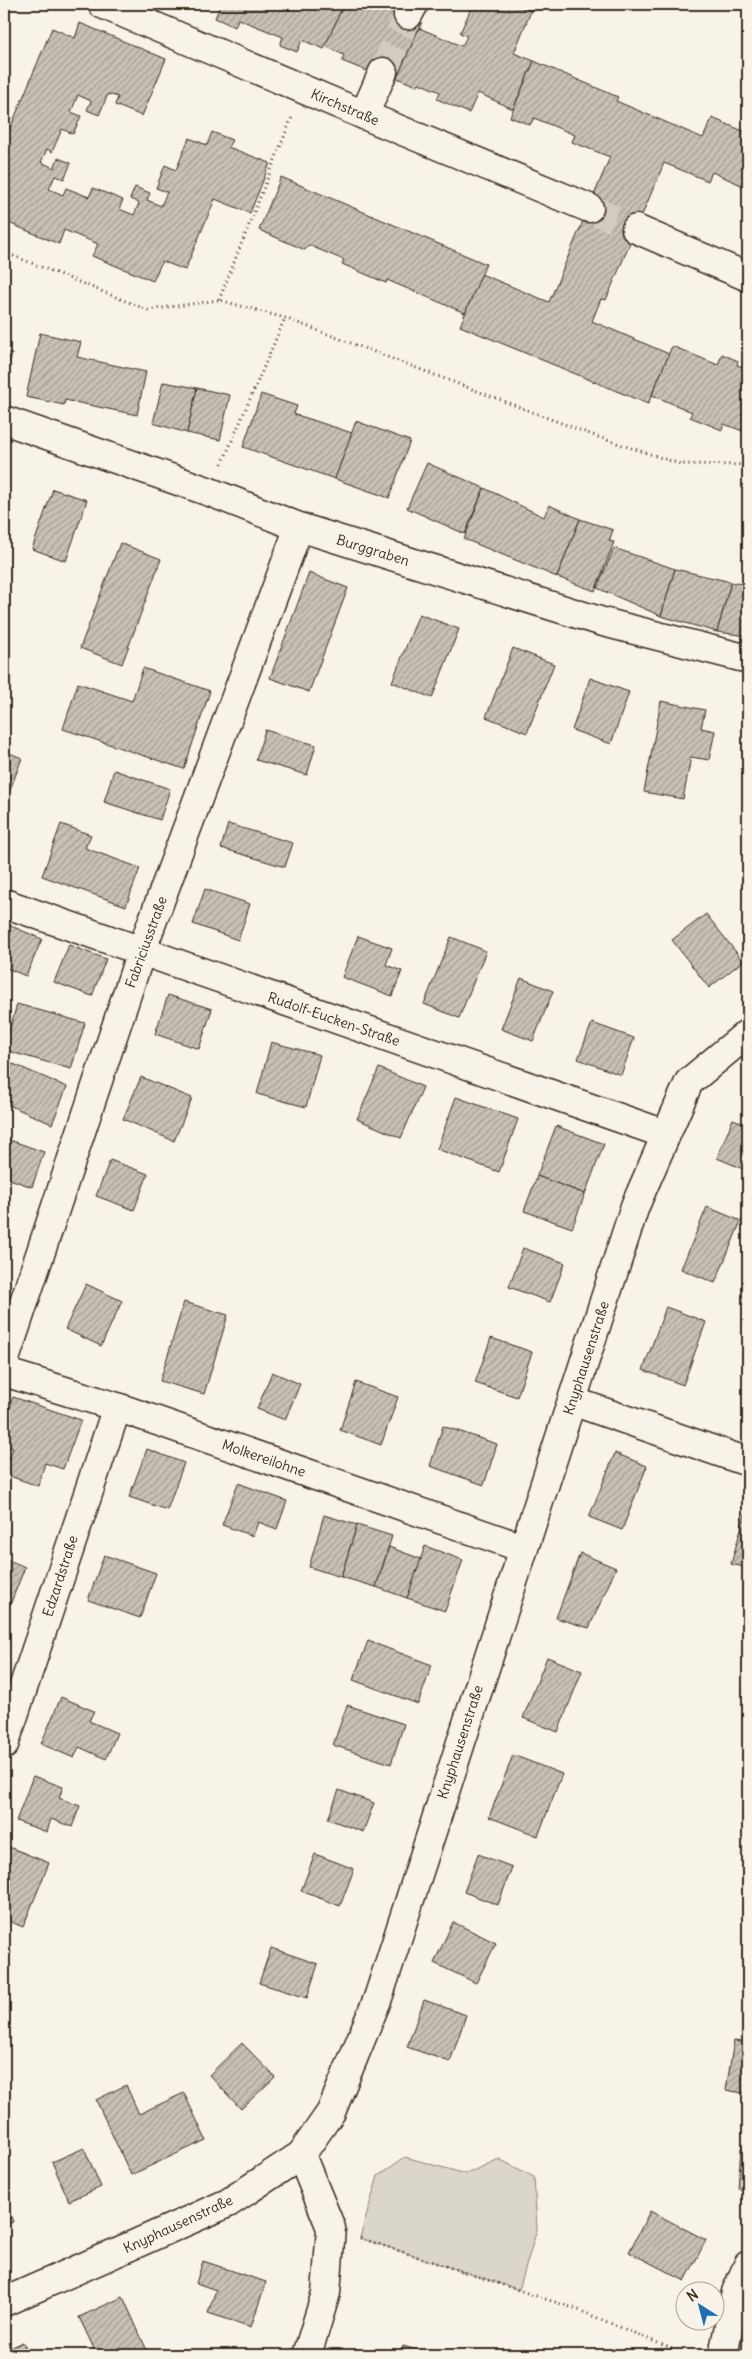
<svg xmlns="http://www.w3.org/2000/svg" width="752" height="2359" font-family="Delius,sans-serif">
<defs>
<pattern id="building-hatch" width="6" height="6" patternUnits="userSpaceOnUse" patternTransform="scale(1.25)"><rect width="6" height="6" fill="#c8c1b6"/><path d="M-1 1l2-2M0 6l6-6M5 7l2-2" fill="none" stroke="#a49d93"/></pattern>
</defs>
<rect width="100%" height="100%" fill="#f7f3e8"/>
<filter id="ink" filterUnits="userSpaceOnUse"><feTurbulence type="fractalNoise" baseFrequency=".02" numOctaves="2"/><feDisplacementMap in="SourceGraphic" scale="10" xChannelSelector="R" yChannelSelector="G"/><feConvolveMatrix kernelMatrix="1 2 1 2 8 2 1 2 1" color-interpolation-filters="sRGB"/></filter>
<g filter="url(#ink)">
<!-- green -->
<path fill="#dbd6cb" stroke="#8b8074" d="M405 2157 466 2174 499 2159 534 2177 537 2229 519 2290 360 2238 378 2176Z"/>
<!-- building -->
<g fill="url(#building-hatch)" stroke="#3b2a1e">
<path d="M214 4H344L324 49 302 40 297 52 280 45 283 37 238 19 235 27 215 18 220 6Z"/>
<path d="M344 4H357L369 9 371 4H391L389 7 422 22 397 78 377 69 374 74 342 61 344 55 325 46Z"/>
<path d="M473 4H513L531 11 514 53 534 61 513 109 478 93 469 113 437 99 440 92 419 83 417 86 397 78 419 28 462 46 467 36 460 33Z"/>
<path d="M513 4H540L539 6 534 4 531 11Z"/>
<path d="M80 23 166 59 142 116 115 105 118 97 108 94 99 115 87 110 91 101 78 95 71 112 81 116 73 134 62 129 52 152 47 149 41 162 54 168 58 158 71 163 64 179 55 176 49 189 63 195 66 188 89 197 93 188 123 200 119 209 134 215 139 203 130 199 135 187 150 193 147 200 161 206 167 192 156 188 165 165 176 170 189 138 207 145 212 132 232 140 228 147 270 163 250 213 215 199 185 270 162 261 153 281 92 256 98 244 64 230 59 244 4 221V143L52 28 75 38Z"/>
<path d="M534 61 618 97 616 101 703 138 712 118 748 133V188L712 172 708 181 664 163 606 300 601 299 592 321 669 354 648 404 460 326 481 274 549 302 610 157 572 142 575 135 534 118 530 125 510 117Z"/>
<path d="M281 177 486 264 465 313 387 280 386 283 342 264 344 260 308 245 305 250 259 230Z"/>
<path d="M40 333 81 342 77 357 146 372 137 415 65 400 64 405 26 397Z"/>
<path d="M672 346 718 365 722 354 738 361 737 365 748 369V433L724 424 722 430 690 417 692 412 652 395Z"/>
<path d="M4 351 12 354 4 379Z"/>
<path d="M163 382 197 388 187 433 153 423Z"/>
<path d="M197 388 230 395 220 440 187 433Z"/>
<path d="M261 394 297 406 294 414 352 433 335 479 243 447Z"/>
<path d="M356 421 410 441 389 498 335 479Z"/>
<path d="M427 463 484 488 465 534 407 508Z"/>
<path d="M484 488 544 517 549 505 580 519 557 577 464 539Z"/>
<path d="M53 489 87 500 66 561 32 549Z"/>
<path d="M580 519 613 530 609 541 614 542 595 591 557 577Z"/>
<path d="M120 543 161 559 122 664 80 648Z"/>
<path d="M614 548 675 569 661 616 597 588Z"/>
<path d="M675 569 731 582 717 632 661 616Z"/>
<path d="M309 573 348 588 309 692 270 678Z"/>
<path d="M731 582 748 585V636L717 632Z"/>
<path d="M419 614 459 629 432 698 392 682Z"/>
<path d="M513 648 554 664 527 733 486 717Z"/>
<path d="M143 668 210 691 184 769 63 729 78 683 132 701Z"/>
<path d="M590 678 629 692 611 744 572 730Z"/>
<path d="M661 701 705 710 701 728 715 731 709 760 691 757 683 799 644 792Z"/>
<path d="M265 730 316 745 307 775 256 760Z"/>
<path d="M4 751 22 758 4 806Z"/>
<path d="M114 770 170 789 160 820 104 802Z"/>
<path d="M61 824 91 835 85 848 140 868 126 906 42 876Z"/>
<path d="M228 824 293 843 285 867 221 848Z"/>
<path d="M205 889 250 904 238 940 193 924Z"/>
<path d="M706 914 743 961 709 988 672 940Z"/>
<path d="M4 923 42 939 26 976 4 967Z"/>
<path d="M358 936 392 948 386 965 402 971 392 996 342 977Z"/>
<path d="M451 937 486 951 459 1018 424 1004Z"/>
<path d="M69 945 106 959 92 996 54 982Z"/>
<path d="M521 978 553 991 533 1041 501 1029Z"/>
<path d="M168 995 212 1009 199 1049 155 1034Z"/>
<path d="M17 1004 85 1023 71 1069 4 1050Z"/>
<path d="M592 1023 634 1038 621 1075 578 1059Z"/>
<path d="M271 1042 320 1055 306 1107 257 1094Z"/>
<path d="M4 1060 67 1087 52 1124 4 1103Z"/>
<path d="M379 1068 423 1087 401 1138 357 1119Z"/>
<path d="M141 1077 192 1098 174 1141 123 1119Z"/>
<path d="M456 1097 518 1119 499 1172 437 1149Z"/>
<path d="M733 1119 748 1125V1171L717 1158Z"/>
<path d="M556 1126 604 1144 585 1194 537 1176Z"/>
<path d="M4 1138 44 1152 32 1187 4 1177Z"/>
<path d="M110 1160 148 1174 134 1210 96 1196Z"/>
<path d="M537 1176 585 1194 572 1228 524 1211Z"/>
<path d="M707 1207 741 1221 715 1283 681 1269Z"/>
<path d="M523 1248 565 1263 550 1302 509 1287Z"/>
<path d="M86 1284 122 1301 101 1346 65 1329Z"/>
<path d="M184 1302 228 1315 204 1394 160 1381Z"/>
<path d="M666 1307 706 1322 683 1385 643 1370Z"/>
<path d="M491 1338 532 1352 517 1397 475 1383Z"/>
<path d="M272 1372 300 1384 285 1420 257 1409Z"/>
<path d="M356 1382 398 1397 381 1445 340 1430Z"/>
<path d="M13 1397 81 1420 63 1469 45 1463 38 1486 4 1474 13 1448 4 1445V1423Z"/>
<path d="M443 1426 497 1444 484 1485 430 1466Z"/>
<path d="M147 1449 184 1463 167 1510 129 1497Z"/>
<path d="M615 1453 647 1466 622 1530 589 1517Z"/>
<path d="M238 1483 287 1501 277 1529 258 1522 253 1536 222 1525Z"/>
<path d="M747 1507H748V1568L731 1564Z"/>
<path d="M324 1515 357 1525 341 1577 309 1567Z"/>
<path d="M357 1525 392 1536 376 1587 341 1577Z"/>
<path d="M425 1546 463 1560 445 1611 407 1598Z"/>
<path d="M389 1547 421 1559 407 1598 376 1587Z"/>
<path d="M580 1553 616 1568 589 1628 556 1618Z"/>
<path d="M104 1555 156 1573 140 1618 88 1600Z"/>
<path d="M4 1558 25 1567 10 1605 4 1602Z"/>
<path d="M368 1641 432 1665 418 1704 353 1680Z"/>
<path d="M547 1657 582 1671 558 1732 523 1718Z"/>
<path d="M61 1697 94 1711 89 1721 117 1733 106 1759 79 1747 74 1758 41 1744Z"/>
<path d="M347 1705 404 1724 391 1764 333 1745Z"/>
<path d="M513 1755 562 1774 538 1836 489 1817Z"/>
<path d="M33 1776 63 1787 59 1798 80 1806 72 1827 51 1819 47 1832 16 1821Z"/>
<path d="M339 1790 374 1803 363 1832 328 1819Z"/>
<path d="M9 1847 49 1863 23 1927 4 1919V1859Z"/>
<path d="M315 1854 354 1869 340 1906 301 1891Z"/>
<path d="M478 1854 512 1867 498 1905 464 1892Z"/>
<path d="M453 1922 496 1943 476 1983 434 1963Z"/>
<path d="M4 1948 11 1951 4 1972Z"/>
<path d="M271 1948 318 1964 307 1998 259 1983Z"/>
<path d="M424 2000 466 2015 450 2062 407 2047Z"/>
<path d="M734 2041 748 2043V2094L726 2090Z"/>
<path d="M242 2043 275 2077 241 2109 209 2075Z"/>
<path d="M126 2085 139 2114 184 2093 206 2140 131 2175 96 2100Z"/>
<path d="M84 2148 101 2187 69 2201 52 2162Z"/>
<path d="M741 2148H748V2190L738 2189Z"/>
<path d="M4 2198 13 2222 4 2226Z"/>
<path d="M650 2211 706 2240 685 2281 629 2252Z"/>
<path d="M203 2261 266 2282 251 2327 208 2313 216 2290 196 2283Z"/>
<path d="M123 2297 149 2355H97L79 2317Z"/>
<path d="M23 2342 29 2355H4V2351Z"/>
<path d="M403 2346 434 2355H400Z"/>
</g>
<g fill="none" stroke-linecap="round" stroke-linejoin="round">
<!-- minor-tunnel -->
<g stroke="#d1cbc0" stroke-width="28" stroke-dasharray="28 14" stroke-linecap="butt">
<path d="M383 72 408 15"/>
<path d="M589 208 636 229"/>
</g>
<defs>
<g id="minor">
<path d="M102 4 364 115 589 208"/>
<path d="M408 15 414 4"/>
<path d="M364 115 383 72"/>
<path d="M636 229 748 277"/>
<path d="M4 903 665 1134"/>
<path d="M4 1362 141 952 299 527"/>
<path d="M4 1372 117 1407 523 1548"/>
<path d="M572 1401 748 1462"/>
<path d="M4 1745 117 1407"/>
<path d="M301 2155 331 2228 326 2293 307 2355"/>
<path d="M4 2302 228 2203 301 2155 331 2112 378 1998 635 1206 689 1082 748 1033"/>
<path d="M723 2355 736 2292 748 2265"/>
</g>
<path id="major" d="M4 420 210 492 299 527 603 622 748 659"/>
</defs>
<!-- minor casing -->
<use href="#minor" stroke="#3b2a1e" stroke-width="31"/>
<!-- major casing -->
<use href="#major" stroke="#3b2a1e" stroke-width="31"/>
<!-- path -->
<g stroke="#3b2a1e" stroke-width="3" stroke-dasharray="1 4" stroke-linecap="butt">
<path d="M4 252 148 310 219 300 285 318 598 437 680 464 748 465"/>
<path d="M219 300 292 117"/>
<path d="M222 464 285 318"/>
<path d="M360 2238 576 2309 687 2355"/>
</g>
<!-- minor -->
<use href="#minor" stroke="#f7f3e8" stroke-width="28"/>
<!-- major -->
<use href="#major" stroke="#f7f3e8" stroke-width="28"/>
</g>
</g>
<g text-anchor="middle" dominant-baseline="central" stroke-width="4.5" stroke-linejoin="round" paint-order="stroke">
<!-- street labels -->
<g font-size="14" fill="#3b2a1e" stroke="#f7f3e8">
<text transform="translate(345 107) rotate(23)">Kirchstraße</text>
<text transform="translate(373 550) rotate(17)">Burggraben</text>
<text transform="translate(146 942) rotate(-70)">Fabriciusstraße</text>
<text transform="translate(334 1019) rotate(19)">Rudolf-Eucken-Straße</text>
<text transform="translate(586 1358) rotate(-72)">Knyphausenstraße</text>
<text transform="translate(264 1458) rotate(19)">Molkereilohne</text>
<text transform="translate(60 1576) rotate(-72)">Edzardstraße</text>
<text transform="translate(460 1742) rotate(-72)">Knyphausenstraße</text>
<text transform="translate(178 2224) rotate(-25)">Knyphausenstraße</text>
</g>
</g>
<!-- margin -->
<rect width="752" height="2359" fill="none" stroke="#f7f3e8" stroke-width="20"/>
<rect x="10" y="10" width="732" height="2339" fill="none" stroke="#3b2a1e" stroke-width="2" filter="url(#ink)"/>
<!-- north arrow -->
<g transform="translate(700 2306) rotate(324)"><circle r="24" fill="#f7f3e8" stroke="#aca397"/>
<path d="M0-4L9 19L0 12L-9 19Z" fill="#1f6fb2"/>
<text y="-8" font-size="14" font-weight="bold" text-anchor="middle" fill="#3b2a1e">N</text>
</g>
</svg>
